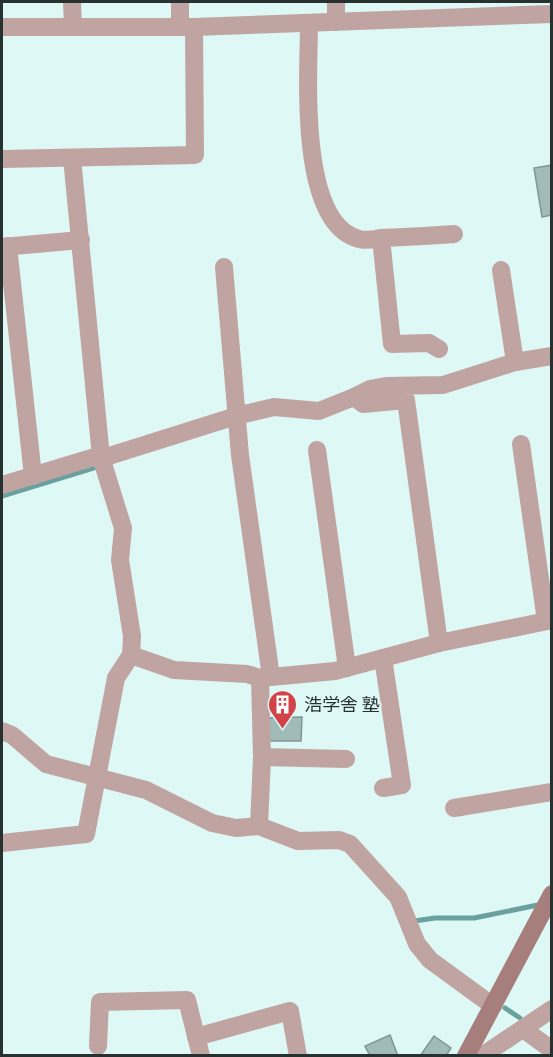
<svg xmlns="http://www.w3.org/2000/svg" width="553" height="1057" font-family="'PT Sans Narrow','Noto Sans JP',sans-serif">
<rect width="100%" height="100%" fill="#def8f6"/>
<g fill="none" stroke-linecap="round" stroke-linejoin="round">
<!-- stream -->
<g stroke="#6aa19e" stroke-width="5">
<path d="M2 496 100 466"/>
<path d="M414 921 435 918H474L538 905"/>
<path d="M505 1008 520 1018"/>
</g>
</g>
<!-- building -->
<g fill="#a1bbb9" stroke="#7f9896" stroke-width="1.5">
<path d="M552 165V215L542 217 534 168Z"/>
<path d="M302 717 301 741H265V718Z"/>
<path d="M390 1035 398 1056H370L365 1046Z"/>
<path d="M434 1036 451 1048 446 1056H420Z"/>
</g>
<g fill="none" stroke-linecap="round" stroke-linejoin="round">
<!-- street -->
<g stroke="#c0a4a2" stroke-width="18">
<path d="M72 2 73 27"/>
<path d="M180 2V27"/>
<path d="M336 2V22"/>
<path d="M309 23C309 71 297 223 359 239 365 241 375 239 381 238 406 237 430 236 454 234"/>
<path d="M2 27H194L552 14"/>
<path d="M2 159 195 155 194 27"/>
<path d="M381 238 392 344 429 343 439 349"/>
<path d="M8 246 33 476"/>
<path d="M2 247 81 240"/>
<path d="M224 267 240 455 271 677"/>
<path d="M501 270 515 362"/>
<path d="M552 356 515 362 443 385 386 386 370 389 354 397 363 404 406 400 439 643 552 620"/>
<path d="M521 444 546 621"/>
<path d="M317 450 347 668"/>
<path d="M2 485 91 458 109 456 236 416 274 407 319 411 354 397"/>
<path d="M131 655 174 670 247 674 260 678"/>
<path d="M383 658 402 785 383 788"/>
<path d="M2 731 12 735 46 764 146 790 212 823 236 828 259 826 298 841 339 840 350 844 398 897 417 944 430 960 493 1006"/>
<path d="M262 757 346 759"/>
<path d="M454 808 552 792"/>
<path d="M259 826 262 757 260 678 335 671 439 643"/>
<path d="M2 843 86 834 116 678 131 655 132 636 120 560 123 528 101 457 72 158"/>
<path d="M523 1029 552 1050"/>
<path d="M196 1037 290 1011 298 1056"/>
<path d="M98 1046 100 1002 187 1000 201 1056"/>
<path d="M482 1056 552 1009"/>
</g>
<!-- secondary -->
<path stroke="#a67e7b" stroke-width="18" d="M466 1056 552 894"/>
</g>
<!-- icons -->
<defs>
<symbol id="building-pin" viewBox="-11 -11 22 30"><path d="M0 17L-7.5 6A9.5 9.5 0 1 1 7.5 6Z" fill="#d24248" stroke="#def8f6"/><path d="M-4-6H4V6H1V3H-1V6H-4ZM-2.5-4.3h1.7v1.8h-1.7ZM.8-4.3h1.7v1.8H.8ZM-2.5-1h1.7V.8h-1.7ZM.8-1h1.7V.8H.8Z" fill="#fff"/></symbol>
</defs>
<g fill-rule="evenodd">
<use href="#building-pin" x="266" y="688" width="33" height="45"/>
</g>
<g text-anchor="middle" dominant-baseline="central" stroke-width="4.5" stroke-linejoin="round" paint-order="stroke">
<!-- poi labels -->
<g font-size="18" fill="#273130" stroke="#def8f6" text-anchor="start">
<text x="304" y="704">浩学舎 塾</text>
</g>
</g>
<!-- border -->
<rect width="553" height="1057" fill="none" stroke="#273130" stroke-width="6"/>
</svg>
